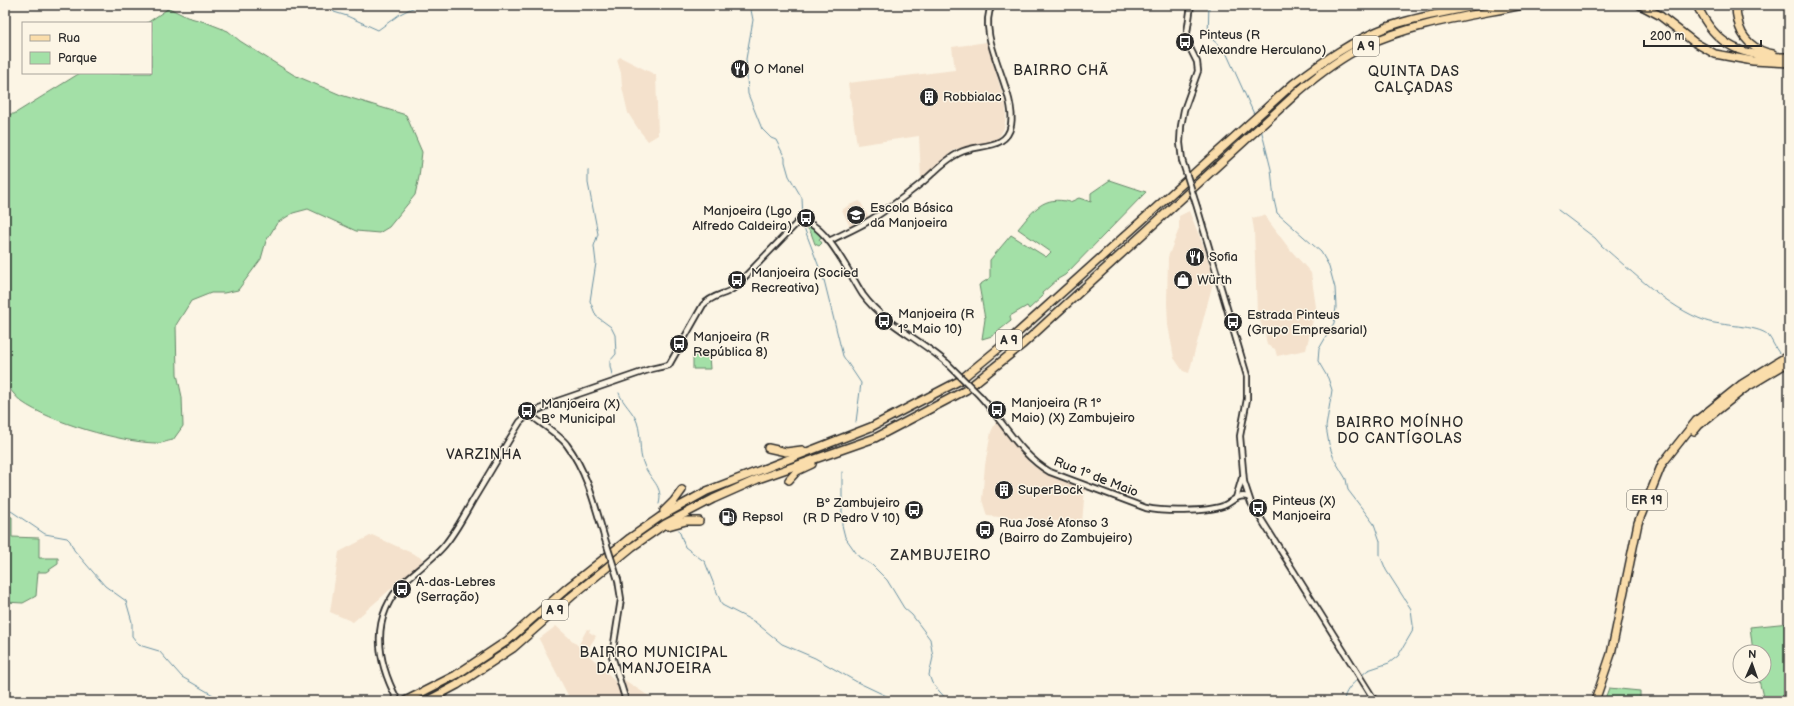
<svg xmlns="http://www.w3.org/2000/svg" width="1794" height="706" font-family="'Balsamiq Sans',sans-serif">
<rect width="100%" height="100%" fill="#fcf5e5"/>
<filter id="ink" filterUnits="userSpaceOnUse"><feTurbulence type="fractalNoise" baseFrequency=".025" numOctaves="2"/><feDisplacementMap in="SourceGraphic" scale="8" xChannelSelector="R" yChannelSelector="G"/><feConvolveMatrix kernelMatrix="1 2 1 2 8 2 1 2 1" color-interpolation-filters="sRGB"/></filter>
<g filter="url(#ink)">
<!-- built -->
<g fill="#f4e1cc">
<path d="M987 42 1006 107V116L1004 128 999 137 993 141 954 150 921 179 919 136 857 145 848 83 955 70 952 47Z"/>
<path d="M620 57 656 75 658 135 648 141 639 130 628 113 622 87 621 73 617 60Z"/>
<path d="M860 201 869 218 850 227 842 210 849 205Z"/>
<path d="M1189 211 1204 247 1214 279 1189 373 1183 371 1174 358 1168 325 1167 303 1168 257 1179 229V216Z"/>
<path d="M1264 215 1288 247 1311 273 1316 307 1306 350 1277 356 1275 349 1267 345 1265 334 1257 313 1254 230 1252 218Z"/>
<path d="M997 419 1031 464 1047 474 1085 488 1082 523 987 516 982 500 985 465 991 432Z"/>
<path d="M372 535 416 555 424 560 353 622 330 612 339 552Z"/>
<path d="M556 626 603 668 621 688 623 701H571L539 639Z"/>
<path d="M587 629 590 630 589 632 596 636 588 649 579 644Z"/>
<path d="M623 679 656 701H631Z"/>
</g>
<!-- green -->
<g fill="#a3e0a7" stroke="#678669">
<path d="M169 8 187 17 205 22 228 31 240 41 294 75 341 95 406 115 422 152 419 177 415 195 389 227 379 233 356 231 308 209 293 213 277 223 266 241 261 259 238 290 224 293H211L191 301 176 325 177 374 182 397 183 426 173 440C167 441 161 444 155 443 120 442 50 422 22 402 15 397 11 389 5 384V114H14L80 73H151V23H147Z"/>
<path d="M1110 180 1146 192 1065 275 1058 279 1042 293 1043 296 1029 309 1027 306 1010 316 1011 321 992 336 982 339 985 319 979 285 990 278V260L1011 235 1046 257 1051 252 1018 229C1034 210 1043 195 1070 202L1079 198 1091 202V193Z"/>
<path d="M805 225 817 232 822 237 819 239 822 243 819 246 815 244 811 233Z"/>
<path d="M709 355 710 369H693V356Z"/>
<path d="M5 516 12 517V537L39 538V558H58V564L46 572H38L36 596 23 603 5 602Z"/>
<path d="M1789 623V694L1777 701H1764L1758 676H1764V652H1753L1750 627Z"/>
<path d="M1609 688 1640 691V701H1604Z"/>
</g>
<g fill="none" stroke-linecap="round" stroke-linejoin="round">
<!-- stream -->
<g stroke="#6890a2" stroke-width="1">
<path d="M331 5 334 12 347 16 378 30 400 14 410 9 422 5"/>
<path d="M750 5 753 20 746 59 748 94 762 129 771 138 776 140 785 158V162L789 176 802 198 803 220"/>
<path d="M1209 5 1208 36 1225 50 1254 114"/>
<path d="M1261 129 1271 169 1274 200 1277 213 1321 252 1329 266 1335 288 1336 307 1334 323 1319 349 1318 361 1328 378 1332 390 1326 427 1329 444 1334 459 1346 479 1348 490 1374 524 1380 541V555L1386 570 1411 609 1413 625 1412 632 1398 656 1389 663 1368 670 1361 676"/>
<path d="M588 170V183L598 234 594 246 596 263 590 301 596 316 611 327 615 335 616 354 610 361V366L613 379"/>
<path d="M1558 210 1595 238 1602 246C1633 272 1668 308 1706 321 1720 326 1758 325 1768 335 1772 340 1775 348 1779 353"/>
<path d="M803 225 824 280 843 356 861 383 856 422"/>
<path d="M1788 367 1789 369"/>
<path d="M619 393C623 404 633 411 637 422 642 436 638 452 644 465 650 480 664 486 659 504"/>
<path d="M842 472V525L845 537 859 557 872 565 887 580 904 608 912 615 930 639 933 657 929 675 932 683 948 701"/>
<path d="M5 511H11L45 534 67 538 70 541 74 550 105 586 126 601 132 622V636L139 645 159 651 182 677 213 695 214 701"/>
<path d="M679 530 685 547 705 562 722 605 755 622 782 644 815 658 857 682 897 701"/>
<path d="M1344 701C1344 692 1352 684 1359 678"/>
</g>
<defs>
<g id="minor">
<path d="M1182 160 1180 143 1181 126 1184 110 1198 71 1197 62 1186 40 1191 5"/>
<path d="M1197 207 1247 376V399L1240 436 1244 482 1251 503 1375 701"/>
<path d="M829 241C843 234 859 227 872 219 888 209 904 197 919 185 933 174 943 161 959 153 976 143 1007 151 1011 125 1017 91 975 36 992 5"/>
<path d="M980 396C1003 421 1020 455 1050 472L1146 508C1163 512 1206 512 1223 506 1233 502 1236 494 1248 497"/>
<path d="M529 414C539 422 561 436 567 445 587 472 595 505 604 536"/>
<path d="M1236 498 1242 478"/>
<path d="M618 580 621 599 612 656 626 701"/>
<path d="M397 699C376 659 370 616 405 581 419 568 436 557 447 542 457 529 465 514 473 500 489 474 504 448 520 422L529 414 558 401 651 369 669 365 703 305C715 293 724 296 734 288L797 223C821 212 852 279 863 295 885 325 922 340 948 364"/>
</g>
<path id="major" d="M1788 701 1789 700"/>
<g id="highway">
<path d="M1640 5 1659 15 1694 42 1715 54 1753 61 1789 63"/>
<path d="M1697 5C1716 48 1744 57 1789 57"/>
<path d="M1737 5C1735 11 1737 15 1738 21 1741 39 1755 51 1773 54"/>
<path d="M1694 431 1699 425 1744 389 1789 362"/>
<path d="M768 448 786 452 802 450"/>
<path d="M789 480 797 471 812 464"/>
<path d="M664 511 674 501 682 490"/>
<path d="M668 526 686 521H699"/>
<path d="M405 701 456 675 507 641 566 589 630 538 660 517 707 491 871 427 959 381 1015 335 1293 84C1323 61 1353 40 1390 26 1418 16 1450 12 1479 5"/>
<path d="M427 701 457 685 513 648 572 596 632 547 665 524 713 499 758 479 875 438 966 390 1023 344 1299 91C1319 74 1340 58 1364 46 1413 23 1470 16 1523 5"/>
<path d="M1595 701 1611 654 1638 523 1662 464 1696 421 1742 384 1789 355"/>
</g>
</defs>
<!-- minor casing -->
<use href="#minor" stroke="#2b2b2b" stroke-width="8"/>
<!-- major casing -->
<use href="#major" stroke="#2b2b2b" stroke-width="8"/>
<!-- highway casing -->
<use href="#highway" stroke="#2b2b2b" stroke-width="10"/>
<!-- minor -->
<use href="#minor" stroke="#fcf5e5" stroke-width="4.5"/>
<!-- major -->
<use href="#major" stroke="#faddab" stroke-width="5.5"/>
<!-- highway -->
<use href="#highway" stroke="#faddab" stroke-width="7"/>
<defs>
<g id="minor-bridge">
<path d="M1182 160 1197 207"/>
<path d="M948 364 980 396"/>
<path d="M604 536 618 580"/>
</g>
</defs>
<!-- minor-bridge casing -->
<use href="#minor-bridge" stroke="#2b2b2b" stroke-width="8" stroke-linecap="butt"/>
<!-- minor-bridge -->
<use href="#minor-bridge" stroke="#fcf5e5" stroke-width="4.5"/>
</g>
</g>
<!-- icons -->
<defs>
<symbol id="bus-disc" viewBox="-11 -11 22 22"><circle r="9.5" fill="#2b2b2b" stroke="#fcf5e5"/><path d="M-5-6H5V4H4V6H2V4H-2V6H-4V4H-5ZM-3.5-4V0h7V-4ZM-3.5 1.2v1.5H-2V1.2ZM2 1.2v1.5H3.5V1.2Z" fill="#fff"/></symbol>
<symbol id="restaurant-disc" viewBox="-11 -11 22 22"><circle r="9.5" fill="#2b2b2b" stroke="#fcf5e5"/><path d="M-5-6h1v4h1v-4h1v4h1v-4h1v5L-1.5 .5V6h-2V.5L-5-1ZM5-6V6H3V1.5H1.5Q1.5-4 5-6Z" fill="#fff"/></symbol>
<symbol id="building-disc" viewBox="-11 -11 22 22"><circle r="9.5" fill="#2b2b2b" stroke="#fcf5e5"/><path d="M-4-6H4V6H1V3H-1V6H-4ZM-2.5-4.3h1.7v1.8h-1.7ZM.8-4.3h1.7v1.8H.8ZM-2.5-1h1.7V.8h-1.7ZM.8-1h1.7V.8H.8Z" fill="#fff"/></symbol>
<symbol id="school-disc" viewBox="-11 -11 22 22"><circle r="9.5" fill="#2b2b2b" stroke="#fcf5e5"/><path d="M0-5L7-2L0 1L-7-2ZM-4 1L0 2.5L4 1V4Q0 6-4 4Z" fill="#fff"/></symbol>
<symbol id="shop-disc" viewBox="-11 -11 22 22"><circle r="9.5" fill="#2b2b2b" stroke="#fcf5e5"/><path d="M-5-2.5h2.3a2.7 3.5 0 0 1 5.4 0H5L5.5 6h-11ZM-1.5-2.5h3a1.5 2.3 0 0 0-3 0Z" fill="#fff"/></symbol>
<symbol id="fuel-disc" viewBox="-11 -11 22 22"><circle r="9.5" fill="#2b2b2b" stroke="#fcf5e5"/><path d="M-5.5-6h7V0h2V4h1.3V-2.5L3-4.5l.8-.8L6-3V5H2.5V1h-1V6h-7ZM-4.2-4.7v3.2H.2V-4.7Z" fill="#fff"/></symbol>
</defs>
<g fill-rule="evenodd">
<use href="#bus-disc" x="1174" y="31" width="22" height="22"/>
<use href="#restaurant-disc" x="729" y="58" width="22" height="22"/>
<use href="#building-disc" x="918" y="86" width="22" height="22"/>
<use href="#school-disc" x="845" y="204" width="22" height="22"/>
<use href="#bus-disc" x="795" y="207" width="22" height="22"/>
<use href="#restaurant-disc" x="1184" y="246" width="22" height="22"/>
<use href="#bus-disc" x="726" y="269" width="22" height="22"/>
<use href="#shop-disc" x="1172" y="269" width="22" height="22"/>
<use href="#bus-disc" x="873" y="310" width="22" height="22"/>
<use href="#bus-disc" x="1222" y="311" width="22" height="22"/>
<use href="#bus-disc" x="668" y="333" width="22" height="22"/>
<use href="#bus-disc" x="986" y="399" width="22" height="22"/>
<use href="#bus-disc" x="516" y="400" width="22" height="22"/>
<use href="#building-disc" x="993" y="479" width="22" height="22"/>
<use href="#bus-disc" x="1247" y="497" width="22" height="22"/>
<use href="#bus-disc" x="903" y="499" width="22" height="22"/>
<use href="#fuel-disc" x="717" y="506" width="22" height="22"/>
<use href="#bus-disc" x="974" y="519" width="22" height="22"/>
<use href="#bus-disc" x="391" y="578" width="22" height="22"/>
</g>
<g text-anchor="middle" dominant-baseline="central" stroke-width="3" stroke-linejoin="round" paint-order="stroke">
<!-- shield labels -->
<g fill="#fcf5e5" stroke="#6a6863" stroke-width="1">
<rect x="1353" y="36" width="26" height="20" rx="3"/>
<rect x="996" y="330" width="26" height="20" rx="3"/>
<rect x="1627" y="490" width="40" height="20" rx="3"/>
<rect x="542" y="600" width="26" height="20" rx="3"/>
</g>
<g font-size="12" font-weight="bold" fill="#2b2b2b">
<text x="1366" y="46">A 9</text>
<text x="1009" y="340">A 9</text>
<text x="1647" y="500">ER 19</text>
<text x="555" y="610">A 9</text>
</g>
<!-- poi labels -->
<g font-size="13" fill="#2b2b2b" stroke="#fcf5e5" text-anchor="start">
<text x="1199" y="35">Pinteus (R<tspan x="1199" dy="15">Alexandre Herculano)</tspan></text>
<text x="754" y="69">O Manel</text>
<text x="943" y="97">Robbialac</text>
<text x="870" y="208">Escola Básica<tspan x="870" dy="15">da Manjoeira</tspan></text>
<text x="792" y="211" text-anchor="end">Manjoeira (Lgo<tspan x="792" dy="15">Alfredo Caldeira)</tspan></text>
<text x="1209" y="257">Sofia</text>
<text x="751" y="273">Manjoeira (Socied<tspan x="751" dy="15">Recreativa)</tspan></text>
<text x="1197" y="280">Würth</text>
<text x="898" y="314">Manjoeira (R<tspan x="898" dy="15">1º Maio 10)</tspan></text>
<text x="1247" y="315">Estrada Pinteus<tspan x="1247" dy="15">(Grupo Empresarial)</tspan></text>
<text x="693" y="337">Manjoeira (R<tspan x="693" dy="15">República 8)</tspan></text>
<text x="1011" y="403">Manjoeira (R 1º<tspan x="1011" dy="15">Maio) (X) Zambujeiro</tspan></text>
<text x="541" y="404">Manjoeira (X)<tspan x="541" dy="15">Bº Municipal</tspan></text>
<text x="1018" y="490">SuperBock</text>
<text x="1272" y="501">Pinteus (X)<tspan x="1272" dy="15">Manjoeira</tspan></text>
<text x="900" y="503" text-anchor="end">Bº Zambujeiro<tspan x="900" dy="15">(R D Pedro V 10)</tspan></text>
<text x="742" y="517">Repsol</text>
<text x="999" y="523">Rua José Afonso 3<tspan x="999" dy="15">(Bairro do Zambujeiro)</tspan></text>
<text x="416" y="582">A-das-Lebres<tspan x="416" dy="15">(Serração)</tspan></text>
</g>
<!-- street labels -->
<g font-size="13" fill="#2b2b2b" stroke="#fcf5e5">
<text transform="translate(1096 477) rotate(21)">Rua 1º de Maio</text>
</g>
<!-- neighbourhood labels -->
<g font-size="14" letter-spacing="1" fill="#2b2b2b" stroke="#fcf5e5">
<text x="1061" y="70">BAIRRO CHÃ</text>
<text x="1414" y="71">QUINTA DAS<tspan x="1414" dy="16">CALÇADAS</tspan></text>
<text x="1400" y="422">BAIRRO MOÍNHO<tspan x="1400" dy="16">DO CANTÍGOLAS</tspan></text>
<text x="484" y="454">VARZINHA</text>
<text x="941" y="555">ZAMBUJEIRO</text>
<text x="654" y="652">BAIRRO MUNICIPAL<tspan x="654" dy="16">DA MANJOEIRA</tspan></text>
</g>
</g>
<!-- margin -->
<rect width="1794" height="706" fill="none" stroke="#fcf5e5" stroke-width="20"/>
<rect x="10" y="10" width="1774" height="686" fill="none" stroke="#2b2b2b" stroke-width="1.5" filter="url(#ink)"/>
<!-- legend -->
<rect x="22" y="22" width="130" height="52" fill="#fcf5e5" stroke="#a8a49b"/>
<rect x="30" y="35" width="20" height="6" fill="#faddab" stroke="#a8a49b"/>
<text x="58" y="42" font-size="12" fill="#2b2b2b">Rua</text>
<rect x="30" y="52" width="20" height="12" fill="#a3e0a7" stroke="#a8a49b"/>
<text x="58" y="62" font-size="12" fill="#2b2b2b">Parque</text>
<!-- north arrow -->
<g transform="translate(1752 664) rotate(2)"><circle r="19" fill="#fcf5e5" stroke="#a8a49b"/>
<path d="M0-3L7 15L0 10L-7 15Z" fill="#2b2b2b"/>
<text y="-6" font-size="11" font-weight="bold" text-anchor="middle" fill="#2b2b2b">N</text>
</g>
<!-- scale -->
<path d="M1644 40v6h117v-6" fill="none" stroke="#2b2b2b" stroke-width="2"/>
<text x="1650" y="40" font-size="12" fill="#2b2b2b" stroke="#fcf5e5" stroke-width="3" paint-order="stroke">200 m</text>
</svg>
